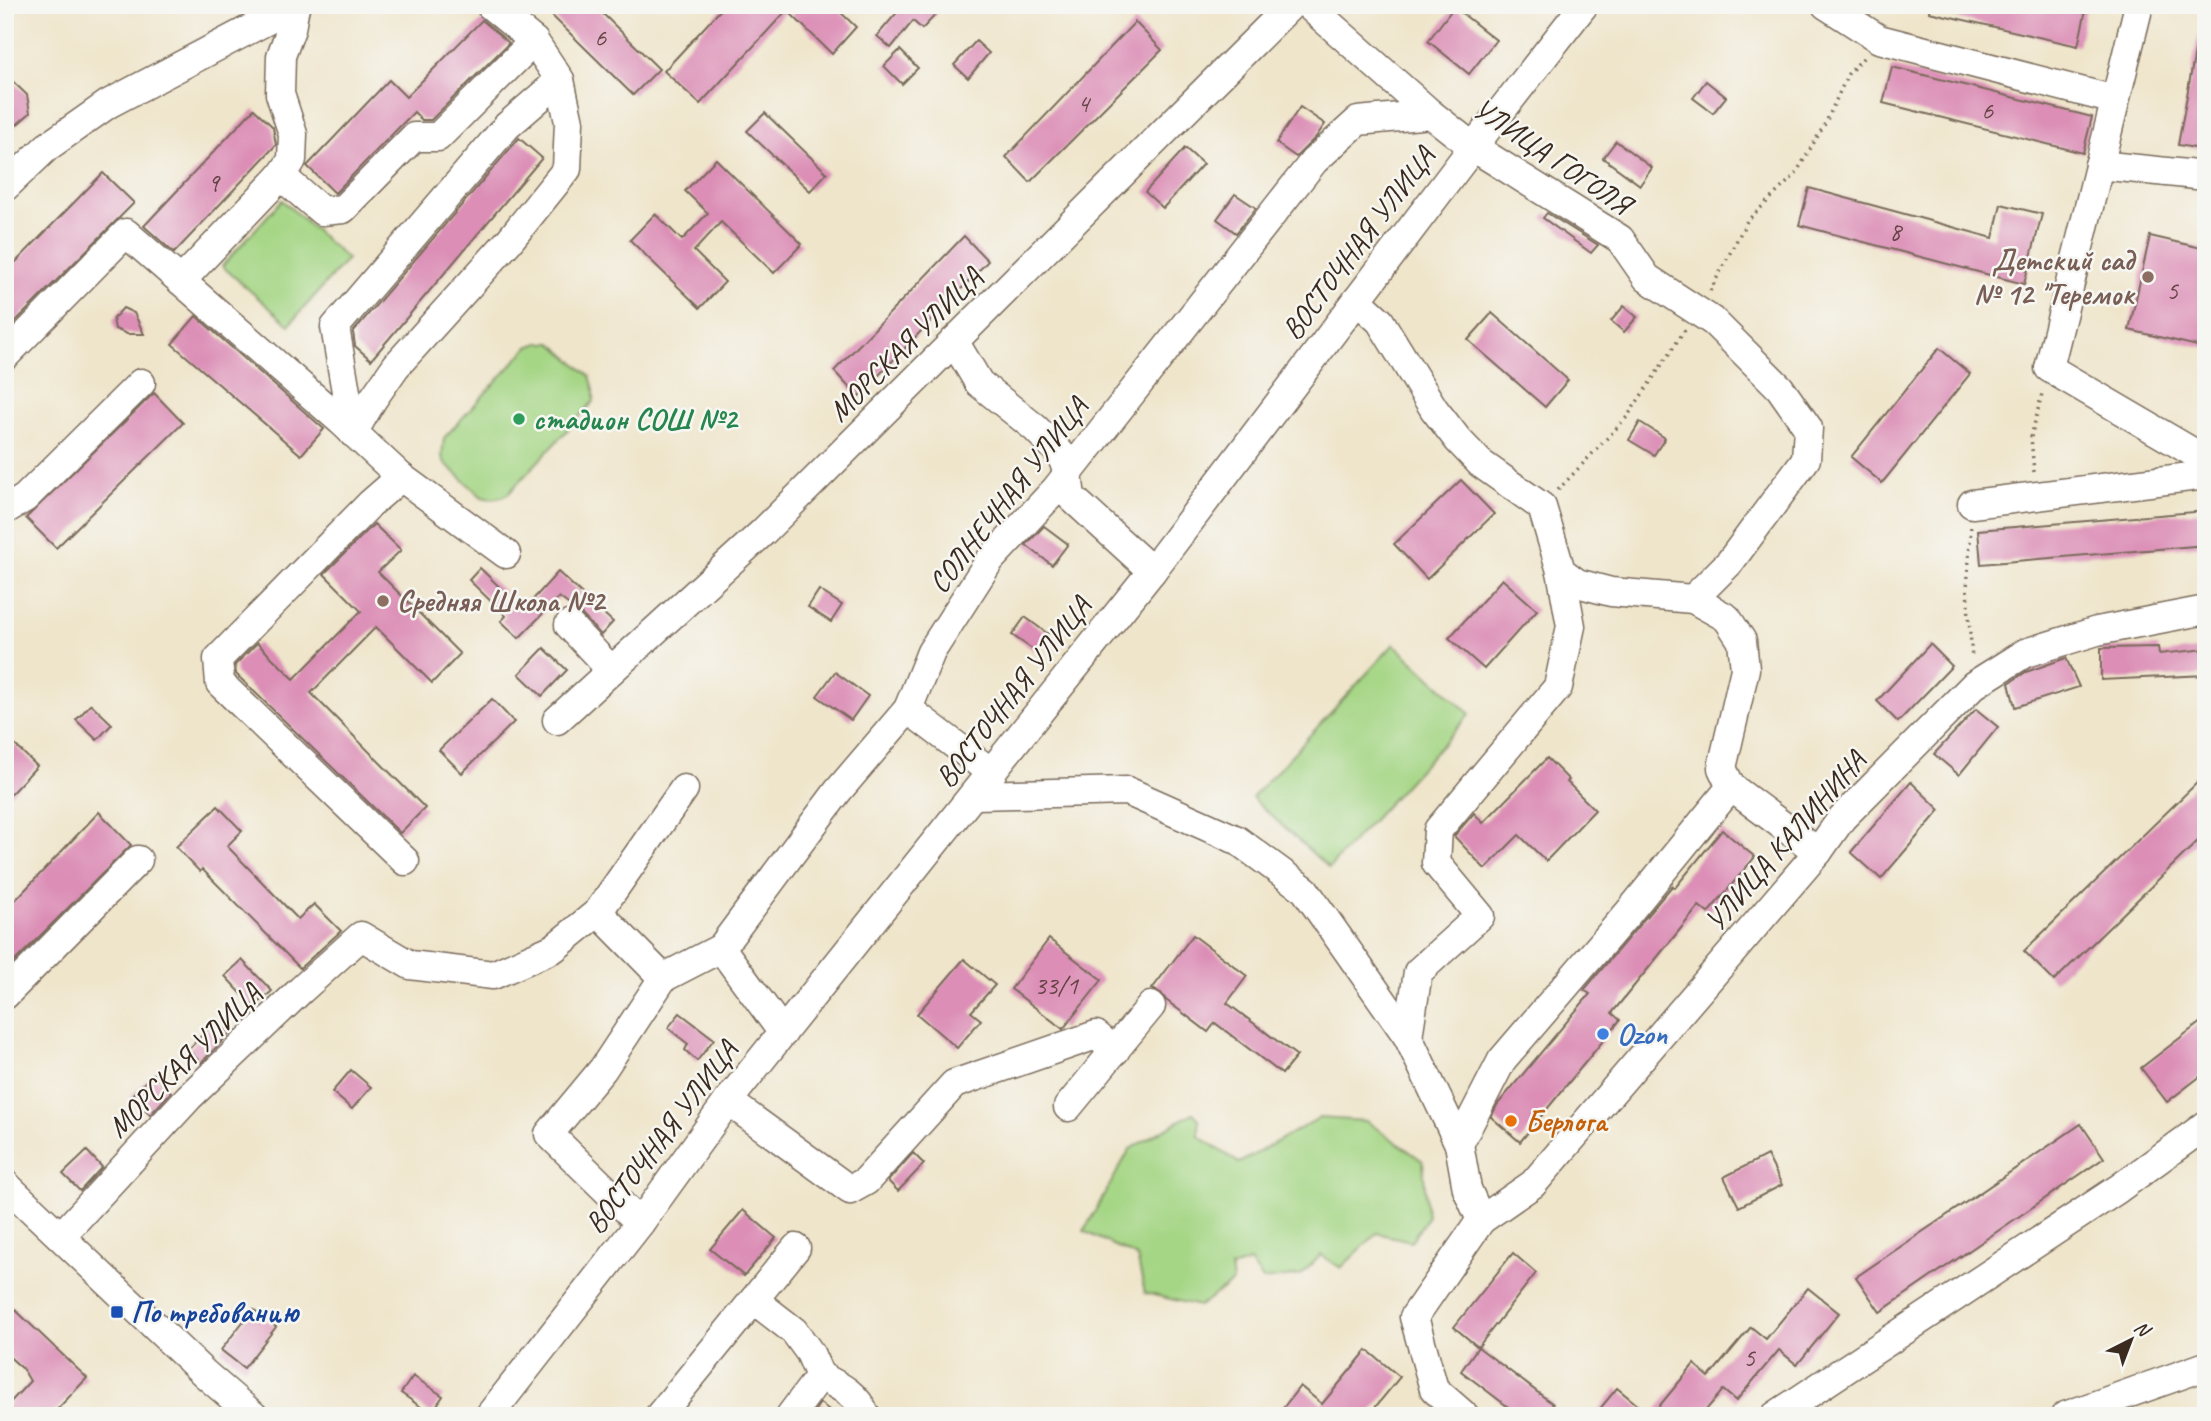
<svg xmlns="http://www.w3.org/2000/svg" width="2211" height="1421" font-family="Caveat,sans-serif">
<rect width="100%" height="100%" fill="#f6f6f2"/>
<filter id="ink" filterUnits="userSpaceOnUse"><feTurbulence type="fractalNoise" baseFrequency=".0143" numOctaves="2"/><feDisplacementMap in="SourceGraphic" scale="14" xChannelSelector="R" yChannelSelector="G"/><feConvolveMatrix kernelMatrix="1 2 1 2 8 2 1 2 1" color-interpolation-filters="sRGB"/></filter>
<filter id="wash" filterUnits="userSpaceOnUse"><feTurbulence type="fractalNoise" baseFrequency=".00686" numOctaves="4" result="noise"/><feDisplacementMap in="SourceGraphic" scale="28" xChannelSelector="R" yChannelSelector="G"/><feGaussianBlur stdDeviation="1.57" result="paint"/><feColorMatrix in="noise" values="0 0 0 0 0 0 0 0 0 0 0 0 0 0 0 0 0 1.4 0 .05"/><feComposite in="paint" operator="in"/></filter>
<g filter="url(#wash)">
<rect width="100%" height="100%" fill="#efe5cb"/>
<!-- green -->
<g fill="#a5d685" stroke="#708052" stroke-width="2">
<path d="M282 200 347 259 289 325 222 266Z"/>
<path d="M539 343H552L590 376 594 389V401L508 494C500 499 492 500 482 497L445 463 442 456 444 438 528 347Z"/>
<path d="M1394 644 1470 714 1329 868 1252 798Z"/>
<path d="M1193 1113 1199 1119V1136L1239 1163 1319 1118 1366 1121 1423 1161 1427 1218 1411 1241 1377 1233 1341 1268 1321 1255 1301 1275 1263 1280 1250 1262 1231 1268 1233 1282 1199 1306 1145 1293 1137 1257 1084 1231 1130 1149Z"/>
</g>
<g id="blocks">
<!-- building -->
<g fill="#dc8eb6">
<path d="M541 5H594L659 69 633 95Z"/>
<path d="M725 5H833L856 27 832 54 787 10 700 104 664 71Z"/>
<path d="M897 5H945L922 29 913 21 891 48 877 36 900 9Z"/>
<path d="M1930 5H2087L2078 46 1929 12Z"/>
<path d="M1454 7 1496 40 1469 74 1428 41Z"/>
<path d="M482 20 509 43 431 120H422L414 112 335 193 307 166 389 80 406 97Z"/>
<path d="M1135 22 1162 50 1030 182 1006 157Z"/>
<path d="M2198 35 2206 36V150L2178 145Z"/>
<path d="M976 41 989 53 968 78 954 65Z"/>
<path d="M900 50 918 68 902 84 884 66Z"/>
<path d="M1892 67 2092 117 2083 153 1883 103Z"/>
<path d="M5 74 27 95 30 113 5 135Z"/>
<path d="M1706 81 1726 97 1713 113 1693 98Z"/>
<path d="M1300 107 1325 124 1316 137 1296 157 1276 143Z"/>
<path d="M254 109 273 127 276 145 174 253 144 226Z"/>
<path d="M765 113 827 173 810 191 747 131Z"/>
<path d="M519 138 542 158 371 360 355 346 353 332Z"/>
<path d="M1616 141 1652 168 1640 185 1603 158Z"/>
<path d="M1185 148 1203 164 1163 208 1145 192Z"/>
<path d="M716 159 802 244 774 273 721 222 694 251 725 282 700 308 630 240 655 214 682 240 708 213 685 191Z"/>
<path d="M103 173 134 203 5 332V273Z"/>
<path d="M1809 188 1993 238 2001 204 2042 214 2024 284 1799 225Z"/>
<path d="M1235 194 1256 208 1236 233 1217 219Z"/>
<path d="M1547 213 1598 245 1591 253 1543 218Z"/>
<path d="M964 236 988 261 858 397 834 371Z"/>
<path d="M2150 236 2206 249V348L2129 330Z"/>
<path d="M1624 306 1637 317 1624 332 1611 321Z"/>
<path d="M123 308 134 313 144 334H127L115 329 113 319Z"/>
<path d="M1492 313 1568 380 1545 407 1468 340Z"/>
<path d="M196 316 324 429 301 455 172 344Z"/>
<path d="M1939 348 1970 374 1882 483 1851 457Z"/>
<path d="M154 393 183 423 56 548 26 518Z"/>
<path d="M1640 422 1665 438 1654 455 1629 440Z"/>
<path d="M1461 480 1494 514 1427 579 1394 544Z"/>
<path d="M2206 511V545L1981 564 1978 530Z"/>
<path d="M374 524 401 550 378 572 460 654 432 683 376 627 311 693 425 808 400 833 236 674 235 665 257 643 294 679 361 611 324 574Z"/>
<path d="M1044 526 1068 544 1052 565 1026 545Z"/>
<path d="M480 568 518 605 523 600 528 605 558 572 613 622 601 635 581 614 559 597 519 638 501 621 506 616 469 580Z"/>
<path d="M1502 579 1537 610 1484 669 1449 638Z"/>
<path d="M819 590 842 605 831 622 808 607Z"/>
<path d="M1025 617 1048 634 1035 651 1012 635Z"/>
<path d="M1930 644 1952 666 1898 722 1877 701Z"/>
<path d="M2158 647 2159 654 2206 649V675L2101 680V648Z"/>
<path d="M544 648 567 670 542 696 519 674Z"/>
<path d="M2066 658 2079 687 2015 707 2009 683 2026 672Z"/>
<path d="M835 672 868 696 851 720 817 696Z"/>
<path d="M492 699 514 722 462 773 439 750Z"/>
<path d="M91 704 112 724 97 740 76 720Z"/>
<path d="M1976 709 1998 727 1959 775 1934 754Z"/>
<path d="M15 745 37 766 5 800V754Z"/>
<path d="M1547 758 1569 780 1567 782 1595 810 1546 861 1519 835 1485 869 1454 836 1474 813 1483 823Z"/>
<path d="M2206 774V833L2054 981 2024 951Z"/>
<path d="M1911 782 1940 810 1881 879 1851 852Z"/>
<path d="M218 806 242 831 227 846 298 919 314 904 341 931 300 968 202 869 200 872 176 847Z"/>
<path d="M99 812 131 845 5 971V911Z"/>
<path d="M1722 830 1755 857 1708 913 1699 906 1612 1013 1620 1020 1520 1142 1491 1117 1497 1105 1590 994 1584 990 1672 886 1675 888Z"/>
<path d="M1193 935 1247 976 1227 1003 1297 1056 1282 1074 1215 1023 1208 1032 1166 1000 1161 993 1152 989Z"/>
<path d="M1049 939 1102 980 1063 1029 1011 989Z"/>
<path d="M964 959 995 985 971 1012 981 1020 957 1048 917 1014Z"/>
<path d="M242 960 272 991 254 1007 225 976Z"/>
<path d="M680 1013 714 1039 697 1061 685 1050 688 1044 668 1028Z"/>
<path d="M2206 1018V1072L2167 1102 2141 1068Z"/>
<path d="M216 1020 230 1033 201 1063 188 1050Z"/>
<path d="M351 1070 371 1087 352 1109 332 1092Z"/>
<path d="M153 1074 171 1092 150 1115 131 1096Z"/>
<path d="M2081 1124 2104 1158 1880 1312 1856 1277Z"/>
<path d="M87 1151 102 1167 80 1191 63 1174Z"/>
<path d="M913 1153 924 1164 898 1191 888 1181Z"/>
<path d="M1767 1155 1782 1185 1739 1207 1724 1177Z"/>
<path d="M743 1210 776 1238 744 1276 710 1249Z"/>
<path d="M1513 1253 1536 1273 1478 1347 1454 1327Z"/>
<path d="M1808 1288 1839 1313 1797 1365 1779 1350 1736 1401 1723 1390 1701 1416H1594L1617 1388 1651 1416 1694 1364 1709 1377 1751 1327 1766 1339Z"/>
<path d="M5 1300 87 1378 51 1416H5V1408L30 1381 23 1369 5 1353Z"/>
<path d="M253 1309 276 1327 244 1368 221 1350Z"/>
<path d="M1478 1347 1553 1404 1544 1416H1520L1461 1371Z"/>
<path d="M1367 1350 1400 1377 1368 1416H1277L1300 1386 1322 1404Z"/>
<path d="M413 1376 443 1396 431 1414 401 1393Z"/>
<path d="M820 1403 837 1416H811Z"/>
</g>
</g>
</g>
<g filter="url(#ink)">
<use href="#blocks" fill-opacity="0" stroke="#7a6b5b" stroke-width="2"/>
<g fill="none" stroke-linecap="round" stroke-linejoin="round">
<defs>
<g id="minor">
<path d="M1308 5 1431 114 1473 147 1620 239 1647 278 1714 322 1780 388 1808 428 1806 459 1730 562 1693 599"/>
<path d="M1826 5 1879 39 2115 100"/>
<path d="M2139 5 2049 368 2206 460"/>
<path d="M2099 165 2206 176"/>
<path d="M281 176 292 160 293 134 280 94 281 56 291 29 295 6"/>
<path d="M5 187 47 147 108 104 296 5"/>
<path d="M1357 300 1380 321 1434 409 1458 440 1480 463 1542 507 1561 571 1577 583 1611 592 1693 599 1727 618 1742 641 1745 669 1722 768 1731 787 1818 852"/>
<path d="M954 341 979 383 1035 428 1061 454 1068 474 1071 497 1152 571"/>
<path d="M5 356 126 233 181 281"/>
<path d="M353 433 335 327 507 126 560 80 534 41 490 5"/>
<path d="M353 433 373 399 396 366 509 241 567 169 569 122 560 80"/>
<path d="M401 477 341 421 181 281 281 176 322 211 343 209 414 137H438L534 41"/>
<path d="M1972 504 2206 475"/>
<path d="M5 510 25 498 141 383"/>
<path d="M569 625 611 670"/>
<path d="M908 709 992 773"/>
<path d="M557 720 763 532 1291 5"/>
<path d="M975 795 1127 791 1237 840 1305 890 1408 1037 1459 1144"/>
<path d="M405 861 220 683 218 659 370 504 401 477 506 554"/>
<path d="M598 912 663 978"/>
<path d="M721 948 783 1033"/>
<path d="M5 995 138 860"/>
<path d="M1408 1037 1418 972 1480 916 1436 863 1438 830 1558 687 1571 626 1561 571"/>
<path d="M728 1101 850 1190 866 1181 954 1084 1096 1035 1115 1051"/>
<path d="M1068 1107 1151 1006"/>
<path d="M5 1184 205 1374 254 1416"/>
<path d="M1481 1220 1467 1189 1459 1144 1502 1060 1629 912 1731 787"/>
<path d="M640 1223 549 1134 603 1069 663 978 721 948 838 791 908 709 931 652 990 560 1056 489 1314 161 1358 121 1431 114"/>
<path d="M61 1236 189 1097 301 990 361 936 410 965 493 975 554 948 598 912 684 789"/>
<path d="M754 1300 794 1331 810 1353 820 1376 790 1416"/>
<path d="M820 1376C840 1386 857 1394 866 1416"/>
<path d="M489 1416 640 1223 728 1101 1152 571 1473 147 1584 5"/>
<path d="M659 1416 796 1248"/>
<path d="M1465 1416 1434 1389 1414 1317 1481 1220 1533 1184 1818 852 1842 818 1974 685 2025 653 2097 631 2206 610"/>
<path d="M1775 1416 2118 1189 2206 1125"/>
<path d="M2065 1416 2206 1366"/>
</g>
</defs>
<!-- minor casing -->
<use href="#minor" stroke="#7a6b5b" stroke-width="31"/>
<!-- path -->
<g stroke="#7a6b5b" stroke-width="3.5" stroke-dasharray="2 5" stroke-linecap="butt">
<path d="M1710 291 1747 221 1795 175 1826 122 1848 74 1864 57"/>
<path d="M2034 472 2031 437 2043 390"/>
<path d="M1558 490 1627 417 1685 330"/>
<path d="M1971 527 1967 589 1972 659"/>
</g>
<!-- minor -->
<use href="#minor" stroke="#fff" stroke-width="28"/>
</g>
</g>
<!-- markers -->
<g fill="#8d6e63" stroke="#f6f6f2" stroke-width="2.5">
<circle cx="2148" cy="277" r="7"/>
<circle cx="383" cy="601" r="7"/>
</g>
<circle fill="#2e9e5b" stroke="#f6f6f2" stroke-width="2.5" cx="519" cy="419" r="7"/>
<circle fill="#3f7fe0" stroke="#f6f6f2" stroke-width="2.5" cx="1603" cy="1034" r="7"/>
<circle fill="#e8710a" stroke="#f6f6f2" stroke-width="2.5" cx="1511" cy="1121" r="7"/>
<rect fill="#1a4fb4" stroke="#f6f6f2" stroke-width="2.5" x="110" y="1305" width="14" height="14" rx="3.5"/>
<g text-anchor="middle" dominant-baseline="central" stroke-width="5" stroke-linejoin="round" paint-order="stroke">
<!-- number labels -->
<g font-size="26" fill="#634344">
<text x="600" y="37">6</text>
<text x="1083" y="103">4</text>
<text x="1987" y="110">6</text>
<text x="213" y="182">9</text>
<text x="1895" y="231">8</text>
<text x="2172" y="290">5</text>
<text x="1056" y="985">33/1</text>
<text x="1749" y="1357">5</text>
</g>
<!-- street labels -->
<g font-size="30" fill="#3b2a1e" stroke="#f6f6f2">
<text transform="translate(1552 156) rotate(34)">УЛИЦА ГОГОЛЯ</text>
<text transform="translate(1358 243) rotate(-53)">ВОСТОЧНАЯ УЛИЦА</text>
<text transform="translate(905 344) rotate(-45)">МОРСКАЯ УЛИЦА</text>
<text transform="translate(1008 495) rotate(-52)">СОЛНЕЧНАЯ УЛИЦА</text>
<text transform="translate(1013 692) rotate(-52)">ВОСТОЧНАЯ УЛИЦА</text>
<text transform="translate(1785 841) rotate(-49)">УЛИЦА КАЛИНИНА</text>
<text transform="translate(184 1060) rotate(-45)">МОРСКАЯ УЛИЦА</text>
<text transform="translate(661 1137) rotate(-53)">ВОСТОЧНАЯ УЛИЦА</text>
</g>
<!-- education labels -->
<g font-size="30" font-weight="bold" fill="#785e54" stroke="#f6f6f2" text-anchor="end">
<text x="2134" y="260">Детский сад<tspan x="2134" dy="34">№ 12 "Теремок</tspan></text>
<text x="397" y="601" text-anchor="start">Средняя Школа №2</text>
</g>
<!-- leisure labels -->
<g font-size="30" font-weight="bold" fill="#27864d" stroke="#f6f6f2" text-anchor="start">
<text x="533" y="419">стадион СОШ №2</text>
</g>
<!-- shop labels -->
<g font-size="30" font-weight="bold" fill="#366cbe" stroke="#f6f6f2" text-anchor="start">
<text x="1617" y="1034">Ozon</text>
</g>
<!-- food labels -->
<g font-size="30" font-weight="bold" fill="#c56008" stroke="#f6f6f2" text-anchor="start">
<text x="1525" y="1121">Берлога</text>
</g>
<!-- transit labels -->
<g font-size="30" font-weight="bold" fill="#164399" stroke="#f6f6f2" text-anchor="start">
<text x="131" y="1312">По требованию</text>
</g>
</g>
<!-- margin -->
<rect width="2211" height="1421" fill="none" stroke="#f6f6f2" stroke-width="28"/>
<!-- north arrow -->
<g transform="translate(2131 1340) rotate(42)" stroke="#f6f6f2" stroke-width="5" paint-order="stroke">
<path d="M0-5L12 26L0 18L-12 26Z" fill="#3b2a1e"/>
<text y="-10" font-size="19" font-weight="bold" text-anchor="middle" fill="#3b2a1e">N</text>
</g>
</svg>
